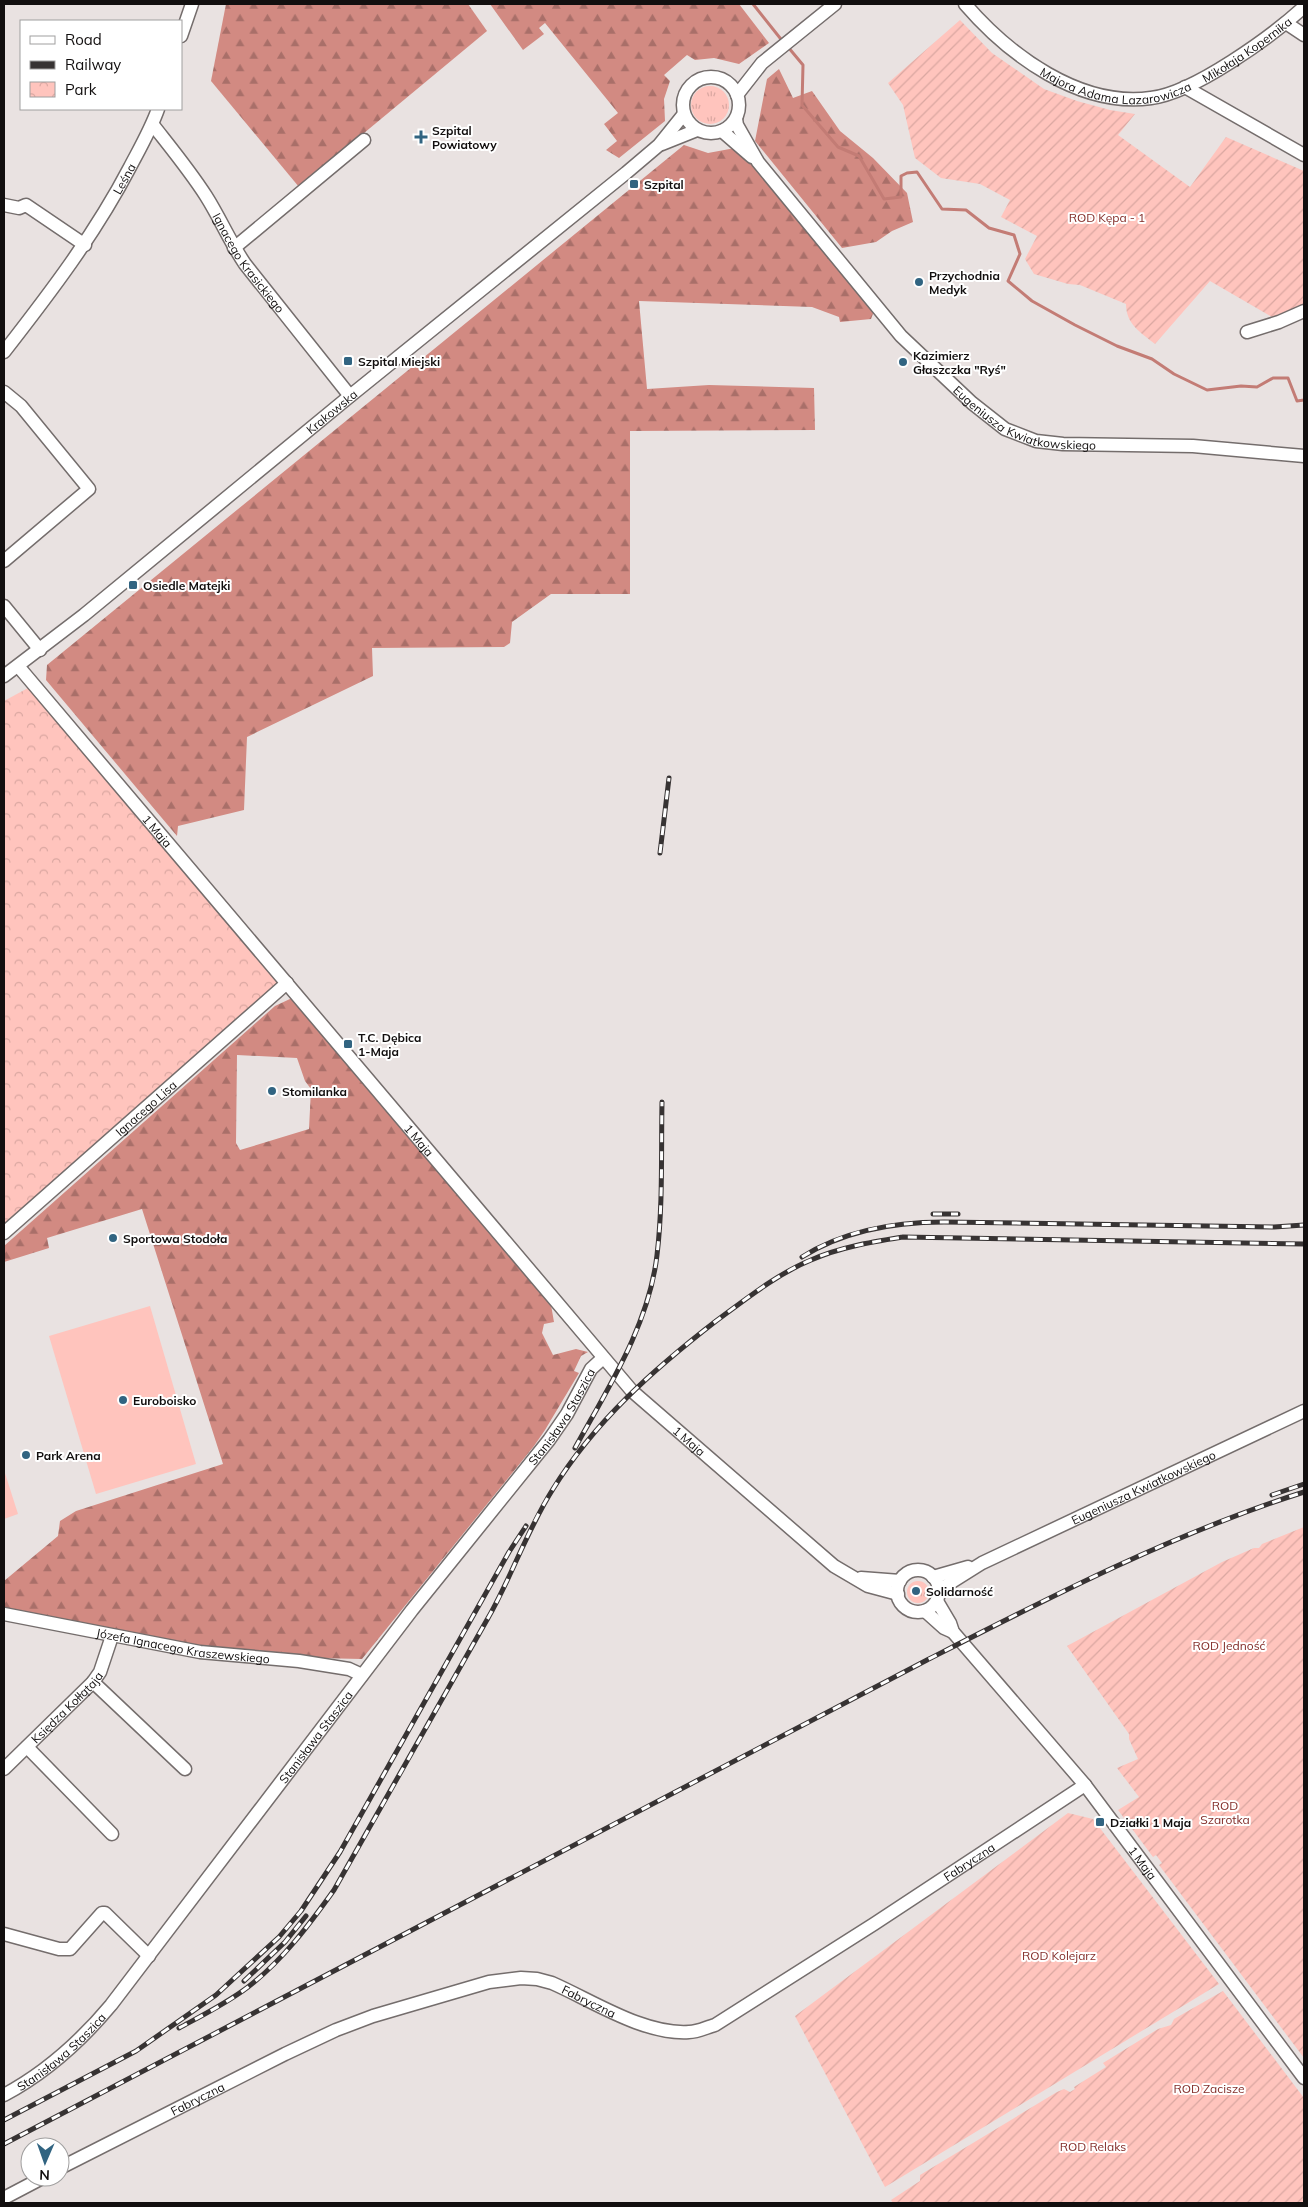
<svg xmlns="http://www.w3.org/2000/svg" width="1308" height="2207" font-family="Mulish,sans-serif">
<defs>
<pattern id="grass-tufts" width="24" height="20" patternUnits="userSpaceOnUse" patternTransform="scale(1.25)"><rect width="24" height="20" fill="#ffc4bd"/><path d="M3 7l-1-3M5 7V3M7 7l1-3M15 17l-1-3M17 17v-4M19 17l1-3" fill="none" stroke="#daa7a1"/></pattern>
<pattern id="forest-firs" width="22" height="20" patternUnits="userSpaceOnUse" patternTransform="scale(1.25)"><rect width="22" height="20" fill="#d28a82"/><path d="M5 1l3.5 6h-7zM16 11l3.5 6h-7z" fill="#a96f69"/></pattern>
<pattern id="park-crowns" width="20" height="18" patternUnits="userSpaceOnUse" patternTransform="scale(1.25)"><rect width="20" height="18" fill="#ffc4bd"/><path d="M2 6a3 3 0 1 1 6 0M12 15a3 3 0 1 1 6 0" fill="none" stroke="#daa7a1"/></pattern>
<pattern id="garden-furrows" width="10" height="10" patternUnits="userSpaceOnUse" patternTransform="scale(1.25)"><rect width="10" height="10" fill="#ffc4bd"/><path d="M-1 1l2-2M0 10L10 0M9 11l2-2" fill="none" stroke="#daa7a1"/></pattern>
</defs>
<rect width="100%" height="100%" fill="#e9e2e1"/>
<!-- grass -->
<g fill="url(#grass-tufts)">
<circle cx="710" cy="105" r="19"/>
<circle cx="918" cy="1592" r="11"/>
</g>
<!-- forest -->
<g fill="url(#forest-firs)" fill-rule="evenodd">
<path d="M226 4H468L487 31 299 187 211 81Z"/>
<path d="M490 4H739L769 43 739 64 714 58 695 60 687 55 664 75 670 81 664 99 665 121 619 158 606 150 617 141 604 124 618 113 545 23 539 28 544 34 523 50Z"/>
<path d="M779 69 793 98 812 91 840 131 873 158 907 193 913 222 892 231 876 242 842 248 755 141 767 79Z"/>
<path d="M684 145 708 153 735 148 754 167 874 311 871 319 840 322 839 317 812 307 639 301 647 389 709 385 814 388 815 430 630 431V594H551L512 622 510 643 504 647 372 648 373 676 247 737 244 810 178 826 177 836 46 680 47 665Z"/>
<path d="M292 998 551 1305 554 1322 544 1324 542 1333 553 1355 576 1349 588 1352 581 1356 574 1371 579 1373 545 1430 534 1446 362 1659 316 1658 201 1647 4 1608V1581L58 1536 60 1521 76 1511 223 1464 142 1209 47 1238 49 1248 4 1262V1246L275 1006ZM237 1055 297 1058 305 1081 311 1089 309 1129 240 1150 236 1143Z"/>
</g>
<!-- park -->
<path fill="url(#park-crowns)" d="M28 688 277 980 278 984 4 1229V701Z"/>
<!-- garden -->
<g fill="url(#garden-furrows)">
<path d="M960 20 992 53 1044 89 1077 101 1110 110 1135 114 1118 135 1190 187 1226 137 1304 171V306L1277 320 1210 281 1155 344C1140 332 1126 324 1126 304L1080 285 1068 284 1034 274 1025 259 1037 236 1001 217 1010 200 980 184 941 178 915 158 903 105 888 83Z"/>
<path d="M1304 1527V2058L1159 1865 1162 1863 1156 1855 1153 1857 1118 1810 1139 1797 1117 1768 1138 1759 1129 1739V1734L1067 1646 1222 1562 1254 1548H1259L1262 1544Z"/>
<path d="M1068 1813 1093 1819 1219 1984 885 2187 795 2016Z"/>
<path d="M1223 1991 1304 2098V2203H893L891 2200 920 2181V2175L1057 2092 1064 2089 1070 2092 1075 2089 1074 2087 1106 2067 1103 2063 1158 2029 1171 2025 1174 2019Z"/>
</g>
<!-- pitch -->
<g fill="#ffc4bd">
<path d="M150 1306 196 1464 96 1494 49 1336Z"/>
<path d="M4 1470 18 1514 4 1519Z"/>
</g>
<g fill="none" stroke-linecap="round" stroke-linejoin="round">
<!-- stream -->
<g stroke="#c37c75" stroke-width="3">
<path d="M753 4 784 43"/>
<path d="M788 47 803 65 802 105 838 147 859 156 884 199 901 197V176L907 173 917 172 942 209 966 210 989 228 1014 235 1020 254 1008 281 1032 301 1075 325 1117 346 1152 359 1174 374 1207 390 1241 386 1257 387 1273 378H1288L1297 401 1304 400"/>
</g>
<defs>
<g id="minor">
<path id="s1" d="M965 4C1009 55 1080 108 1151 98 1194 93 1272 36 1304 7"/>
<path d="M1286 23 1304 35"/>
<path d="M181 36 192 4"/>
<circle cx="711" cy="105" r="28"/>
<path d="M1185 87 1304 155"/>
<path d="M737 95 762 63 835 4"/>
<path id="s2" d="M736 119 737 125 758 162 901 336 972 403 1005 429 1036 441 1063 444 1193 446 1304 456"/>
<path id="s3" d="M153 125C171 148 190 171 206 196 220 218 230 242 245 264L350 396"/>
<path d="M722 131 752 157"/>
<path d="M662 144 697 130"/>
<path d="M4 205 19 208 26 205 85 245"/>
<path d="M234 248 364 140"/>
<path d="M1247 332 1279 322 1304 311"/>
<path id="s4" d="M4 352C50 293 95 234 130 167 140 148 151 129 158 109"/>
<path d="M4 392 21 406 89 489 4 561"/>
<path d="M4 606 40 650"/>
<path id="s5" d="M18 666 632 1391 834 1566 868 1586 898 1594"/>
<path id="s6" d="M4 676 84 615 350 396 626 173 659 145 684 114"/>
<path id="s7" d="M4 1233 287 983"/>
<circle cx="918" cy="1591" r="21"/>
<path d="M933 1577 968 1567"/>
<path d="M861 1578 900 1581"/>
<path id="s8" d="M939 1590 982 1563 1304 1411"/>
<path id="s9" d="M937 1601 950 1623 953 1632 1085 1785 1304 2078"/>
<path d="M925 1611 944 1628 953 1632"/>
<path id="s10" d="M4 1614 200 1652 299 1661 349 1669 362 1675"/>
<path d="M93 1682 185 1769"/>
<path d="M27 1747 112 1834"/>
<path id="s11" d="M4 1769 93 1682 100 1672 112 1636"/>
<path d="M4 1934 59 1949H70L102 1913H105L149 1956"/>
<path id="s12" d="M4 2095C47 2072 80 2042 111 2005L412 1610 549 1440 567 1414 591 1369 603 1358"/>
<path id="s13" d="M60 2168 285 2054 336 2030 373 2016 489 1982 521 1978 537 1979 552 1983C593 2001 644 2035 689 2032 698 2032 707 2027 715 2025L874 1924 1085 1785"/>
<path d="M4 2198 44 2177"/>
</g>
</defs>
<!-- minor casing -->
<use href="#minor" stroke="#746d6c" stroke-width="15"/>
<!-- minor -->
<use href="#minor" stroke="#fff" stroke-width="12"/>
<defs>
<g id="rail">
<path d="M660 853 669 778"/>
<path d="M933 1214H958"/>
<path d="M802 1257C845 1230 894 1222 944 1222L1274 1227 1304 1225"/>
<path d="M575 1448C608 1388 649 1325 657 1255 663 1205 661 1153 662 1102"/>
<path d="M1272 1495 1304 1484"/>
<path d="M244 1981 285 1942 306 1916"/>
<path d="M179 2028C203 2015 227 2003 248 1987 283 1960 309 1925 334 1890 386 1799 437 1708 488 1618 512 1576 527 1530 553 1489 595 1421 654 1369 716 1321 746 1299 777 1274 811 1260 840 1247 872 1242 903 1237L1304 1244"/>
<path d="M4 2120 136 2051 216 1995 279 1937 301 1911 340 1852 509 1552 526 1526"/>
<path d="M4 2144 927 1660C1050 1597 1172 1534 1304 1492"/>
</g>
</defs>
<!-- rail casing -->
<use href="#rail" stroke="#373333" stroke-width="5"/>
<!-- rail -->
<use href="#rail" stroke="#fff" stroke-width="3" stroke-dasharray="9" stroke-linecap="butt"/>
</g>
<!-- markers -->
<g fill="#316481" stroke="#fff" stroke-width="2">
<path d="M418.5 129.5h5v5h5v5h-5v5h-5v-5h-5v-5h5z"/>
<rect x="629" y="179" width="10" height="10" rx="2.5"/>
<circle cx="919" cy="282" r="5"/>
<rect x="343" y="356" width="10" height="10" rx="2.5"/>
<circle cx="903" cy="362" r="5"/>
<rect x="128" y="580" width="10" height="10" rx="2.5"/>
<rect x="343" y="1039" width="10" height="10" rx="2.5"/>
<circle cx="272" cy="1091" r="5"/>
<circle cx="113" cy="1238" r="5"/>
<circle cx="123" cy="1400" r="5"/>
<circle cx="26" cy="1455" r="5"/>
<circle cx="916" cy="1591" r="5"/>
<rect x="1095" y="1817" width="10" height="10" rx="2.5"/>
</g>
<g text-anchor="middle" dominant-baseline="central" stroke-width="4" stroke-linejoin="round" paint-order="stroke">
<!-- street labels -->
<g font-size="12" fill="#120f0f" stroke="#fff">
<text stroke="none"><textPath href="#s1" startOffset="325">Mikołaja Kopernika</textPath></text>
<text stroke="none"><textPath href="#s1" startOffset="180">Majora Adama Lazarowicza</textPath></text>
<text stroke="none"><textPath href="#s4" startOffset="211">Leśna</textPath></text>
<text stroke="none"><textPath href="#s3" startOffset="168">Ignacego Krasickiego</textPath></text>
<text stroke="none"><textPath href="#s6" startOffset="421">Krakowska</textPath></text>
<text stroke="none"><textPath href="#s2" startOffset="428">Eugeniusza Kwiatkowskiego</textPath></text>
<text stroke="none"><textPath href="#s5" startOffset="216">1 Maja</textPath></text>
<text stroke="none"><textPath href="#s7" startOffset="189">Ignacego Lisa</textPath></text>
<text stroke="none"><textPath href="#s5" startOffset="621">1 Maja</textPath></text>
<text stroke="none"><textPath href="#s12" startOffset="882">Stanisława Staszica</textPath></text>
<text stroke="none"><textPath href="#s5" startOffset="1026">1 Maja</textPath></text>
<text stroke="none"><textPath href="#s8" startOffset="229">Eugeniusza Kwiatkowskiego</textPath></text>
<text stroke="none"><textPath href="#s10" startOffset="182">Józefa Ignacego Kraszewskiego</textPath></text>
<text stroke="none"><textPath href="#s11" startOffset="88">Księdza Kołłątaja</textPath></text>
<text stroke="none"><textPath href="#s12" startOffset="478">Stanisława Staszica</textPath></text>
<text stroke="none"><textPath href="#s13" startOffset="1009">Fabryczna</textPath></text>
<text stroke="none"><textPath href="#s9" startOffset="334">1 Maja</textPath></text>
<text stroke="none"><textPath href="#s13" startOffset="574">Fabryczna</textPath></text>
<text stroke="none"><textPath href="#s12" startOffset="72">Stanisława Staszica</textPath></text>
<text stroke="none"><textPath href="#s13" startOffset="154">Fabryczna</textPath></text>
</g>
<!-- poi labels -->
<g font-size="12" font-weight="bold" fill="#120f0f" stroke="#fff" text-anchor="start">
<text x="432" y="130">Szpital<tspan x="432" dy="14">Powiatowy</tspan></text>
<text x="644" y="184">Szpital</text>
<text x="929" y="275">Przychodnia<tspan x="929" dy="14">Medyk</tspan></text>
<text x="913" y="355">Kazimierz<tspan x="913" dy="14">Głaszczka "Ryś"</tspan></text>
<text x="358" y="361">Szpital Miejski</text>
<text x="143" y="585">Osiedle Matejki</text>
<text x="358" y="1037">T.C. Dębica<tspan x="358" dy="14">1-Maja</tspan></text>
<text x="282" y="1091">Stomilanka</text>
<text x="123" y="1238">Sportowa Stodoła</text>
<text x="133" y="1400">Euroboisko</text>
<text x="36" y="1455">Park Arena</text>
<text x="926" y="1591">Solidarność</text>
<text x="1110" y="1822">Działki 1 Maja</text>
</g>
<!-- park labels -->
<g font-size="12" fill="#822b27" stroke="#fff">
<text x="1107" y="217">ROD Kępa - 1</text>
<text x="1229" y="1645">ROD Jedność</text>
<text x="1225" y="1805">ROD<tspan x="1225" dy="14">Szarotka</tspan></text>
<text x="1059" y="1955">ROD Kolejarz</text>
<text x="1209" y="2088">ROD Zacisze</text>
<text x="1093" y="2146">ROD Relaks</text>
</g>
</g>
<!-- border -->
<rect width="1308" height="2207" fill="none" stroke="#120f0f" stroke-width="10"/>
<!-- legend -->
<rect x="20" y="20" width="162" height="90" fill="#ffffff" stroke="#a09f9f"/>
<rect x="30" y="36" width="25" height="8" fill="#ffffff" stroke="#a09f9f"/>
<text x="65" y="45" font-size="15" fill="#120f0f">Road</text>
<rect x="30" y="61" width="25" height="8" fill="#373333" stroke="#a09f9f"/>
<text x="65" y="70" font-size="15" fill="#120f0f">Railway</text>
<rect x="30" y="82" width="25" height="15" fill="url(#park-crowns)" stroke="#a09f9f"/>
<text x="65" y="95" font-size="15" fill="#120f0f">Park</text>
<!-- north arrow -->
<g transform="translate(45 2162) rotate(182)"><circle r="24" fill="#ffffff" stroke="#a09f9f"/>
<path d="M0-4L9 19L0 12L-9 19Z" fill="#316481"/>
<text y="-8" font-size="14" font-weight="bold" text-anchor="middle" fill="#120f0f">N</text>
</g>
</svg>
